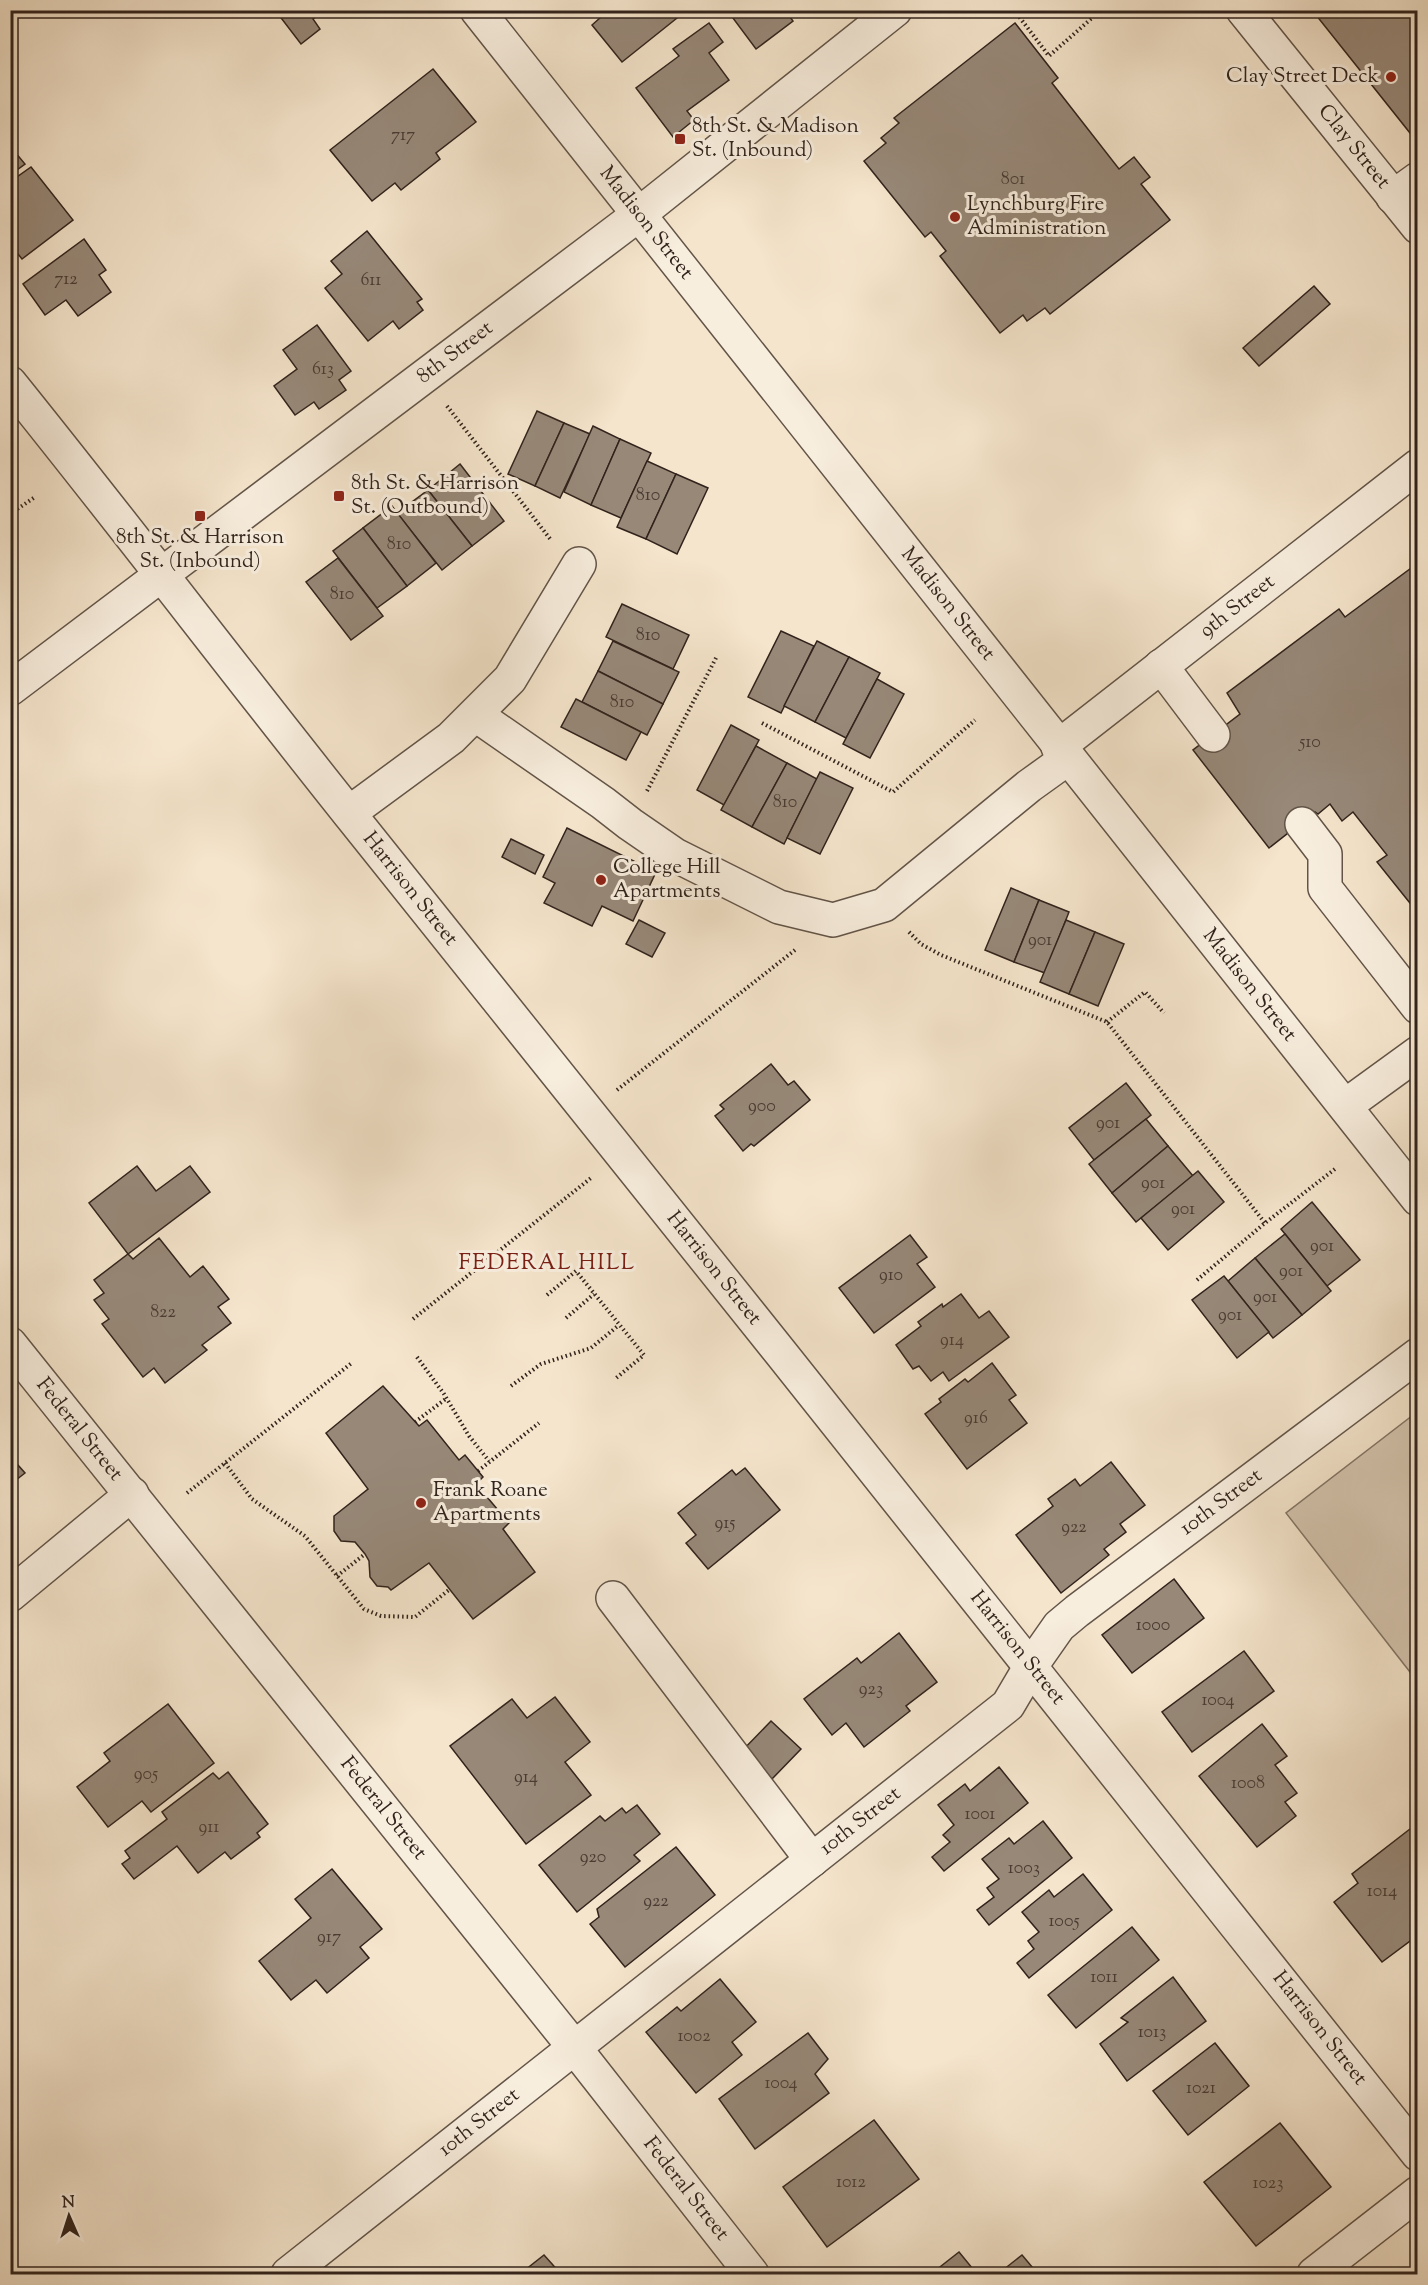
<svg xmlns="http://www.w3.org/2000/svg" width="1428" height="2285" font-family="'Sorts Mill Goudy',serif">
<rect width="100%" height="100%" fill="#f5e5cc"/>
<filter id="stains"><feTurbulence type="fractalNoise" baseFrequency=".00333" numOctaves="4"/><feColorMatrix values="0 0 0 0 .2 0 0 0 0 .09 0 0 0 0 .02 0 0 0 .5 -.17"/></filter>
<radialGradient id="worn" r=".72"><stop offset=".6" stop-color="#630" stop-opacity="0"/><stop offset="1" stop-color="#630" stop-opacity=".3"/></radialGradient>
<!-- green -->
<path fill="#d4c4ae" stroke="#827465" stroke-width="1.5" d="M1417 1412V1681L1286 1513Z"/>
<!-- building -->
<g fill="#978878" stroke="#31231c" stroke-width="1.5">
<path d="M275 10H324L313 19 320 29 301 44Z"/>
<path d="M609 10H687L622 62 592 25Z"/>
<path d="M727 10H785L793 21 756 49Z"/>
<path d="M1312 10H1418V143Z"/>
<path d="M709 23 723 42 709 53 729 80 687 111 694 120 673 137 636 88 679 56 673 49Z"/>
<path d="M1015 23 1058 78 1052 83 1119 169 1134 157 1150 177 1141 184 1170 220 1050 314 1045 308 1027 321 1023 315 1000 333 940 256 946 251 931 232 925 237 864 161 886 143 881 138 899 123 894 118Z"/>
<path d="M433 69 476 122 436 153 440 159 401 190 395 183 372 201 330 150Z"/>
<path d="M10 146 25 164 10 175Z"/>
<path d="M31 167 73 220 22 259 10 244V182Z"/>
<path d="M367 231 422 299 417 302 423 310 399 329 393 321 368 341 325 288 342 274 331 261Z"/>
<path d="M84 239 106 270 99 275 111 292 78 316 66 300 45 315 23 284Z"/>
<path d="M1314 286 1330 304 1259 366 1243 348Z"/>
<path d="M317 325 351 371 339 380 346 390 319 409 314 402 295 415 274 386 297 369 283 350Z"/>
<path d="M537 411 564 423 535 486 508 474Z"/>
<path d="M564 423 590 434 560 498 535 486Z"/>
<path d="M593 426 620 439 591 505 564 492Z"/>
<path d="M620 439 651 453 621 518 591 505Z"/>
<path d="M647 461 676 474 646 539 617 527Z"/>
<path d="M460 464 504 521 472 546 428 490Z"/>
<path d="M676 474 708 488 677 554 646 539Z"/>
<path d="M428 490 472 546 442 570 397 513Z"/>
<path d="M392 506 436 563 407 586 363 528Z"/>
<path d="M363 528 407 586 377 608 333 551Z"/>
<path d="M338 558 383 616 351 640 306 582Z"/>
<path d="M1418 563V913L1377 862 1387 855 1353 812 1342 821 1330 804 1318 814 1315 812 1269 848 1193 750 1240 714 1227 693 1339 609 1345 617Z"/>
<path d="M622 604 689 635 673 669 606 637Z"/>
<path d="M781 631 814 646 781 713 748 697Z"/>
<path d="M613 641 679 672 663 704 598 671Z"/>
<path d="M817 641 849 657 815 722 784 706Z"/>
<path d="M849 657 880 673 846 738 815 722Z"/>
<path d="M598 671 663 704 647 735 582 702Z"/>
<path d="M877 679 904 694 870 758 843 744Z"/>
<path d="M576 699 641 732 626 760 561 727Z"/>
<path d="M731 725 759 740 724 805 697 790Z"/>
<path d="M756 746 787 763 752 827 721 810Z"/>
<path d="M787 763 817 779 784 844 752 827Z"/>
<path d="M820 772 853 788 820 854 787 838Z"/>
<path d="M567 828 656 872 633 921 602 906 592 926 544 903 555 883 543 877Z"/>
<path d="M511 839 544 855 535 874 502 857Z"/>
<path d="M1011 888 1039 900 1014 962 985 950Z"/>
<path d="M1039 900 1069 912 1045 973 1014 962Z"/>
<path d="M639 920 665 933 652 957 626 944Z"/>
<path d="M1066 920 1095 932 1069 994 1040 982Z"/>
<path d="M1095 932 1124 944 1098 1006 1069 994Z"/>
<path d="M771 1064 788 1085 794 1081 810 1100 754 1146 751 1144 743 1151 715 1116 724 1109 720 1105Z"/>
<path d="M1126 1083 1151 1115 1094 1160 1069 1128Z"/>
<path d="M1146 1119 1168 1146 1112 1193 1089 1164Z"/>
<path d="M1168 1146 1193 1176 1136 1222 1112 1193Z"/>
<path d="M137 1166 156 1191 190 1166 210 1192 128 1254 89 1203Z"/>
<path d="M1198 1171 1224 1202 1168 1250 1141 1218Z"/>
<path d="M1312 1202 1360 1260 1327 1286 1281 1229Z"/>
<path d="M1285 1234 1331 1291 1302 1315 1255 1258Z"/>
<path d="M910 1235 927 1257 917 1264 935 1287 874 1333 839 1288Z"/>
<path d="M159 1238 190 1277 203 1266 229 1299 218 1307 231 1323 202 1345 207 1350 165 1383 154 1368 143 1377 102 1324 109 1319 94 1300 104 1293 94 1280 128 1254 133 1259Z"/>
<path d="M1255 1258 1302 1315 1273 1338 1228 1281Z"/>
<path d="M1224 1276 1269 1332 1237 1358 1192 1300Z"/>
<path d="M961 1294 979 1318 989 1311 1009 1337 949 1381 943 1372 931 1381 919 1366 913 1369 896 1345 921 1326 918 1322 942 1304 943 1307Z"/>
<path d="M992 1363 1016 1395 1009 1400 1027 1423 967 1469 925 1414 941 1402 939 1399 965 1379 968 1382Z"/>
<path d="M383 1386 419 1426 427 1420 459 1460 465 1455 483 1477 476 1484 509 1523 503 1529 535 1572 473 1619 429 1563 391 1590 388 1587 377 1586 370 1577 369 1561 365 1554 355 1542 341 1541 334 1531V1516L368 1489 326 1433Z"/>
<path d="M10 1456 25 1473 11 1484 16 1490 10 1494Z"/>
<path d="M1111 1462 1145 1505 1120 1524 1126 1532 1104 1549 1109 1555 1061 1593 1016 1535 1053 1506 1048 1499 1075 1479 1080 1486Z"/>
<path d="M745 1468 780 1510 708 1569 686 1543 696 1535 678 1513 732 1470 736 1475Z"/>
<path d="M1174 1579 1204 1618 1132 1673 1102 1635Z"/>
<path d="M899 1633 937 1682 906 1706 910 1711 864 1747 846 1723 832 1735 804 1699 857 1658 861 1663Z"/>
<path d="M1244 1651 1274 1691 1192 1752 1162 1712Z"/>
<path d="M555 1697 590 1742 565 1762 591 1795 526 1844 450 1746 512 1699 527 1718Z"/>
<path d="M168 1704 214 1763 151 1812 142 1801 108 1827 77 1787 110 1761 104 1753Z"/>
<path d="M771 1721 801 1749 771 1780 741 1752Z"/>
<path d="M1262 1724 1287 1756 1275 1765 1297 1793 1285 1802 1296 1816 1257 1847 1199 1776Z"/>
<path d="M999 1767 1028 1803 944 1871 932 1857 950 1842 943 1835 954 1825 938 1805 965 1784 970 1791Z"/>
<path d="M228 1772 268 1824 257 1833 260 1837 231 1859 225 1852 198 1873 177 1846 134 1879 122 1864 130 1858 125 1851 167 1819 162 1812 213 1773 219 1779Z"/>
<path d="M637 1805 660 1834 634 1855 640 1861 577 1912 539 1865 600 1816 605 1821 622 1808 626 1813Z"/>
<path d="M1043 1821 1072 1858 989 1925 977 1910 994 1897 987 1888 999 1879 982 1859 1009 1838 1014 1844Z"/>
<path d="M1410 1829 1418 1839V1935L1382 1962 1334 1902 1358 1883 1352 1874Z"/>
<path d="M676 1847 715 1895 625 1967 590 1924 599 1917 597 1909Z"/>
<path d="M332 1869 382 1929 360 1947 369 1958 327 1993 316 1980 291 2000 259 1961 311 1918 295 1899Z"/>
<path d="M1083 1874 1112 1910 1029 1978 1017 1963 1034 1949 1028 1941 1039 1932 1022 1912 1049 1890 1054 1897Z"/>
<path d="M1132 1927 1159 1960 1076 2028 1048 1995Z"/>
<path d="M1173 1977 1206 2021 1127 2081 1100 2044 1128 2022 1121 2018Z"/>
<path d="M720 1979 756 2022 732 2042 742 2055 696 2093 646 2032 677 2007 681 2011Z"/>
<path d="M808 2033 828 2059 815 2074 829 2093 755 2149 719 2099Z"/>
<path d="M1215 2043 1249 2086 1188 2135 1153 2091Z"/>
<path d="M874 2120 919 2179 827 2247 783 2187Z"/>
<path d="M1280 2123 1331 2187 1256 2246 1204 2182Z"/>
<path d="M959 2252 977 2274H931Z"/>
<path d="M544 2255 561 2274H520Z"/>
<path d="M1022 2255 1038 2274H998Z"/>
</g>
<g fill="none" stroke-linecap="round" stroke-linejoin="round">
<defs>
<g id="minor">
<path id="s1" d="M477 10 1418 1199"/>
<path id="s2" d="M1243 10 1418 227"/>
<path d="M1393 197 1418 179"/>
<path id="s3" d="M10 383C127 528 239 676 355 821 710 1265 1066 1707 1418 2154"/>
<path d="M1161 666 1213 735"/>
<path id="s4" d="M10 689 638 215 895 10"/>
<path d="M476 715 603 803 630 824 675 855 779 907 833 920 884 905 1029 786 1068 758"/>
<path id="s5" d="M1058 747 1418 466"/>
<path d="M349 813 451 738 510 679 579 564"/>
<path d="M1302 824 1325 854V888L1418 1007"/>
<path d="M1345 1106 1418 1053"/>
<path id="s6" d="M10 1344 574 2047 752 2274"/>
<path d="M10 1595 132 1494"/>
<path d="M613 1598 812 1860"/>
<path id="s7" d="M288 2274 1008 1705 1031 1666 1059 1626 1077 1611 1418 1355"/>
<path d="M1314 2274 1418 2193"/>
</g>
</defs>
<!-- minor casing -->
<use href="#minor" stroke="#625448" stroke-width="36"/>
<!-- path -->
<g stroke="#31231c" stroke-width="4" stroke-dasharray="1.5 3" stroke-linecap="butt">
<path d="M1014 10 1049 56 1101 10"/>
<path d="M447 406 551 540"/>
<path d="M10 514 35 497"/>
<path d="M762 723 893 792 975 720"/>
<path d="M647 791 717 656"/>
<path d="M909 932 921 944 941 955 1107 1022 1265 1223"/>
<path d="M1107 1022 1145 992 1164 1013"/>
<path d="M617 1090 795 950"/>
<path d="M1197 1280 1265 1223 1335 1169"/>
<path d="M547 1295 576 1271 644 1355 615 1379"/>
<path d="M566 1318 594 1294"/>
<path d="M413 1319 591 1178"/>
<path d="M417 1357 444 1394 469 1436 489 1461"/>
<path d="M511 1386 541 1364 591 1348 619 1325"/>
<path d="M415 1422 447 1398"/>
<path d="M225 1463 252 1499 305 1536 364 1609 381 1616 415 1617 450 1589"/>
<path d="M478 1471 539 1423"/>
<path d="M187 1493 353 1362"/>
<path d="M337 1576 365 1554"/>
</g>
<!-- minor -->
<use href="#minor" stroke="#f8eede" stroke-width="33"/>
</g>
<!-- markers -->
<g fill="#8f2418" stroke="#f8eede" stroke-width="2">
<circle cx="1391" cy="77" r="6"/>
<rect x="674" y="133" width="12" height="12" rx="3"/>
<circle cx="955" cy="217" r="6"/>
<rect x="333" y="490" width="12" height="12" rx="3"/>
<rect x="194" y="510" width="12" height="12" rx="3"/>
<circle cx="601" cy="880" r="6"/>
<circle cx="421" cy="1503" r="6"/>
</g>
<g text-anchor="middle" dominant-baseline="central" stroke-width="6" stroke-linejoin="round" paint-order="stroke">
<!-- number labels -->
<g font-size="18" fill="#4a3c33">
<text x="403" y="136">717</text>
<text x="1013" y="180">801</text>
<text x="66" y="280">712</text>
<text x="371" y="281">611</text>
<text x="323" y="370">613</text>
<text x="648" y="496">810</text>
<text x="399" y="545">810</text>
<text x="342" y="595">810</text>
<text x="648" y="636">810</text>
<text x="622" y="703">810</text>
<text x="1310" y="743">510</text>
<text x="785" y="803">810</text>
<text x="1040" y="941">901</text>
<text x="762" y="1107">900</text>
<text x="1108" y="1124">901</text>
<text x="1153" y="1184">901</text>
<text x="1183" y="1210">901</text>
<text x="1322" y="1247">901</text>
<text x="1291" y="1272">901</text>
<text x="891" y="1276">910</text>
<text x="1265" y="1298">901</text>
<text x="163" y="1313">822</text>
<text x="1230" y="1316">901</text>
<text x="952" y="1341">914</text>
<text x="976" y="1419">916</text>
<text x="725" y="1524">915</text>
<text x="1074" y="1528">922</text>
<text x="1153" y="1626">1000</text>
<text x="871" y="1690">923</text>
<text x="1218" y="1701">1004</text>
<text x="146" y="1775">905</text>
<text x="526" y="1778">914</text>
<text x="1248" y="1784">1008</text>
<text x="980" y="1815">1001</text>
<text x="209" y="1828">911</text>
<text x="593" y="1858">920</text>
<text x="1024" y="1869">1003</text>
<text x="1382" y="1892">1014</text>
<text x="656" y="1902">922</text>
<text x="1064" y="1922">1005</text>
<text x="329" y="1938">917</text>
<text x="1104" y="1978">1011</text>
<text x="1152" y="2033">1013</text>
<text x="694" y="2037">1002</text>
<text x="781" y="2084">1004</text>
<text x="1201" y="2089">1021</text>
<text x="851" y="2183">1012</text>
<text x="1268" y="2184">1023</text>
</g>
<!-- poi labels -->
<g font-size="21" fill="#31231c" stroke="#f8eede" text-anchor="start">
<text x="1379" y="77" text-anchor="end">Clay Street Deck</text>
<text x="692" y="127">8th St. &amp; Madison<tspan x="692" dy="24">St. (Inbound)</tspan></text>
<text x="967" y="205">Lynchburg Fire<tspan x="967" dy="24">Administration</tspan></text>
<text x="351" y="484">8th St. &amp; Harrison<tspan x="351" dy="24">St. (Outbound)</tspan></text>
<text x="200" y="538" text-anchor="middle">8th St. &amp; Harrison<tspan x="200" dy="24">St. (Inbound)</tspan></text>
<text x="613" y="868">College Hill<tspan x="613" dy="24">Apartments</tspan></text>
<text x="433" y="1491">Frank Roane<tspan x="433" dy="24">Apartments</tspan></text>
</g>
<!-- street labels -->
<g font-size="21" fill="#31231c" stroke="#f8eede">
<text stroke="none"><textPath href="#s2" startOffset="176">Clay Street</textPath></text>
<text stroke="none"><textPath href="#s1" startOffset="272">Madison Street</textPath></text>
<text stroke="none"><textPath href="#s4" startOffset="558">8th Street</textPath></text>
<text stroke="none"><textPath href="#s1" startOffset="758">Madison Street</textPath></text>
<text stroke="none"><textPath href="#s5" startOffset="228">9th Street</textPath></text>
<text stroke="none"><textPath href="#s3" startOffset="645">Harrison Street</textPath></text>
<text stroke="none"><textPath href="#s1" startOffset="1244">Madison Street</textPath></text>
<text stroke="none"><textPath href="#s3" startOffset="1131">Harrison Street</textPath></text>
<text stroke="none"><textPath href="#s6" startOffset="110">Federal Street</textPath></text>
<text stroke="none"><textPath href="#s7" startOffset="1216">10th Street</textPath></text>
<text stroke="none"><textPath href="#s3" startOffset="1617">Harrison Street</textPath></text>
<text stroke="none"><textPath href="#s6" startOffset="596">Federal Street</textPath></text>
<text stroke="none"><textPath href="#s7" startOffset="730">10th Street</textPath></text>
<text stroke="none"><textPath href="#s3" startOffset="2103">Harrison Street</textPath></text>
<text stroke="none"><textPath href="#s7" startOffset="244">10th Street</textPath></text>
<text stroke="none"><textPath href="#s6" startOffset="1082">Federal Street</textPath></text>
</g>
<!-- neighbourhood labels -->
<g font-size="22" letter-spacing="1.5" fill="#7a1f14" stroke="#f8eede">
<text x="547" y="1264">FEDERAL HILL</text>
</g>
</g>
<!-- margin -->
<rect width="1428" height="2285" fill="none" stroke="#f5e5cc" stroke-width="36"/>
<rect x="12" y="12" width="1404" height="2261" fill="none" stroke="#31231c" stroke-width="3"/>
<rect x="18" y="18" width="1392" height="2249" fill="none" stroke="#31231c" stroke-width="1.5"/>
<!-- north arrow -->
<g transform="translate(69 2216) rotate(357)" stroke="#f8eede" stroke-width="4.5" paint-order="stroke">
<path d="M0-4.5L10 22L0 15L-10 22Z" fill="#31231c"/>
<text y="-9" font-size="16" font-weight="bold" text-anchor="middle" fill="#31231c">N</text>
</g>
<rect width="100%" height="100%" filter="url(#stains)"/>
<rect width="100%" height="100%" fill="url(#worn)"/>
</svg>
